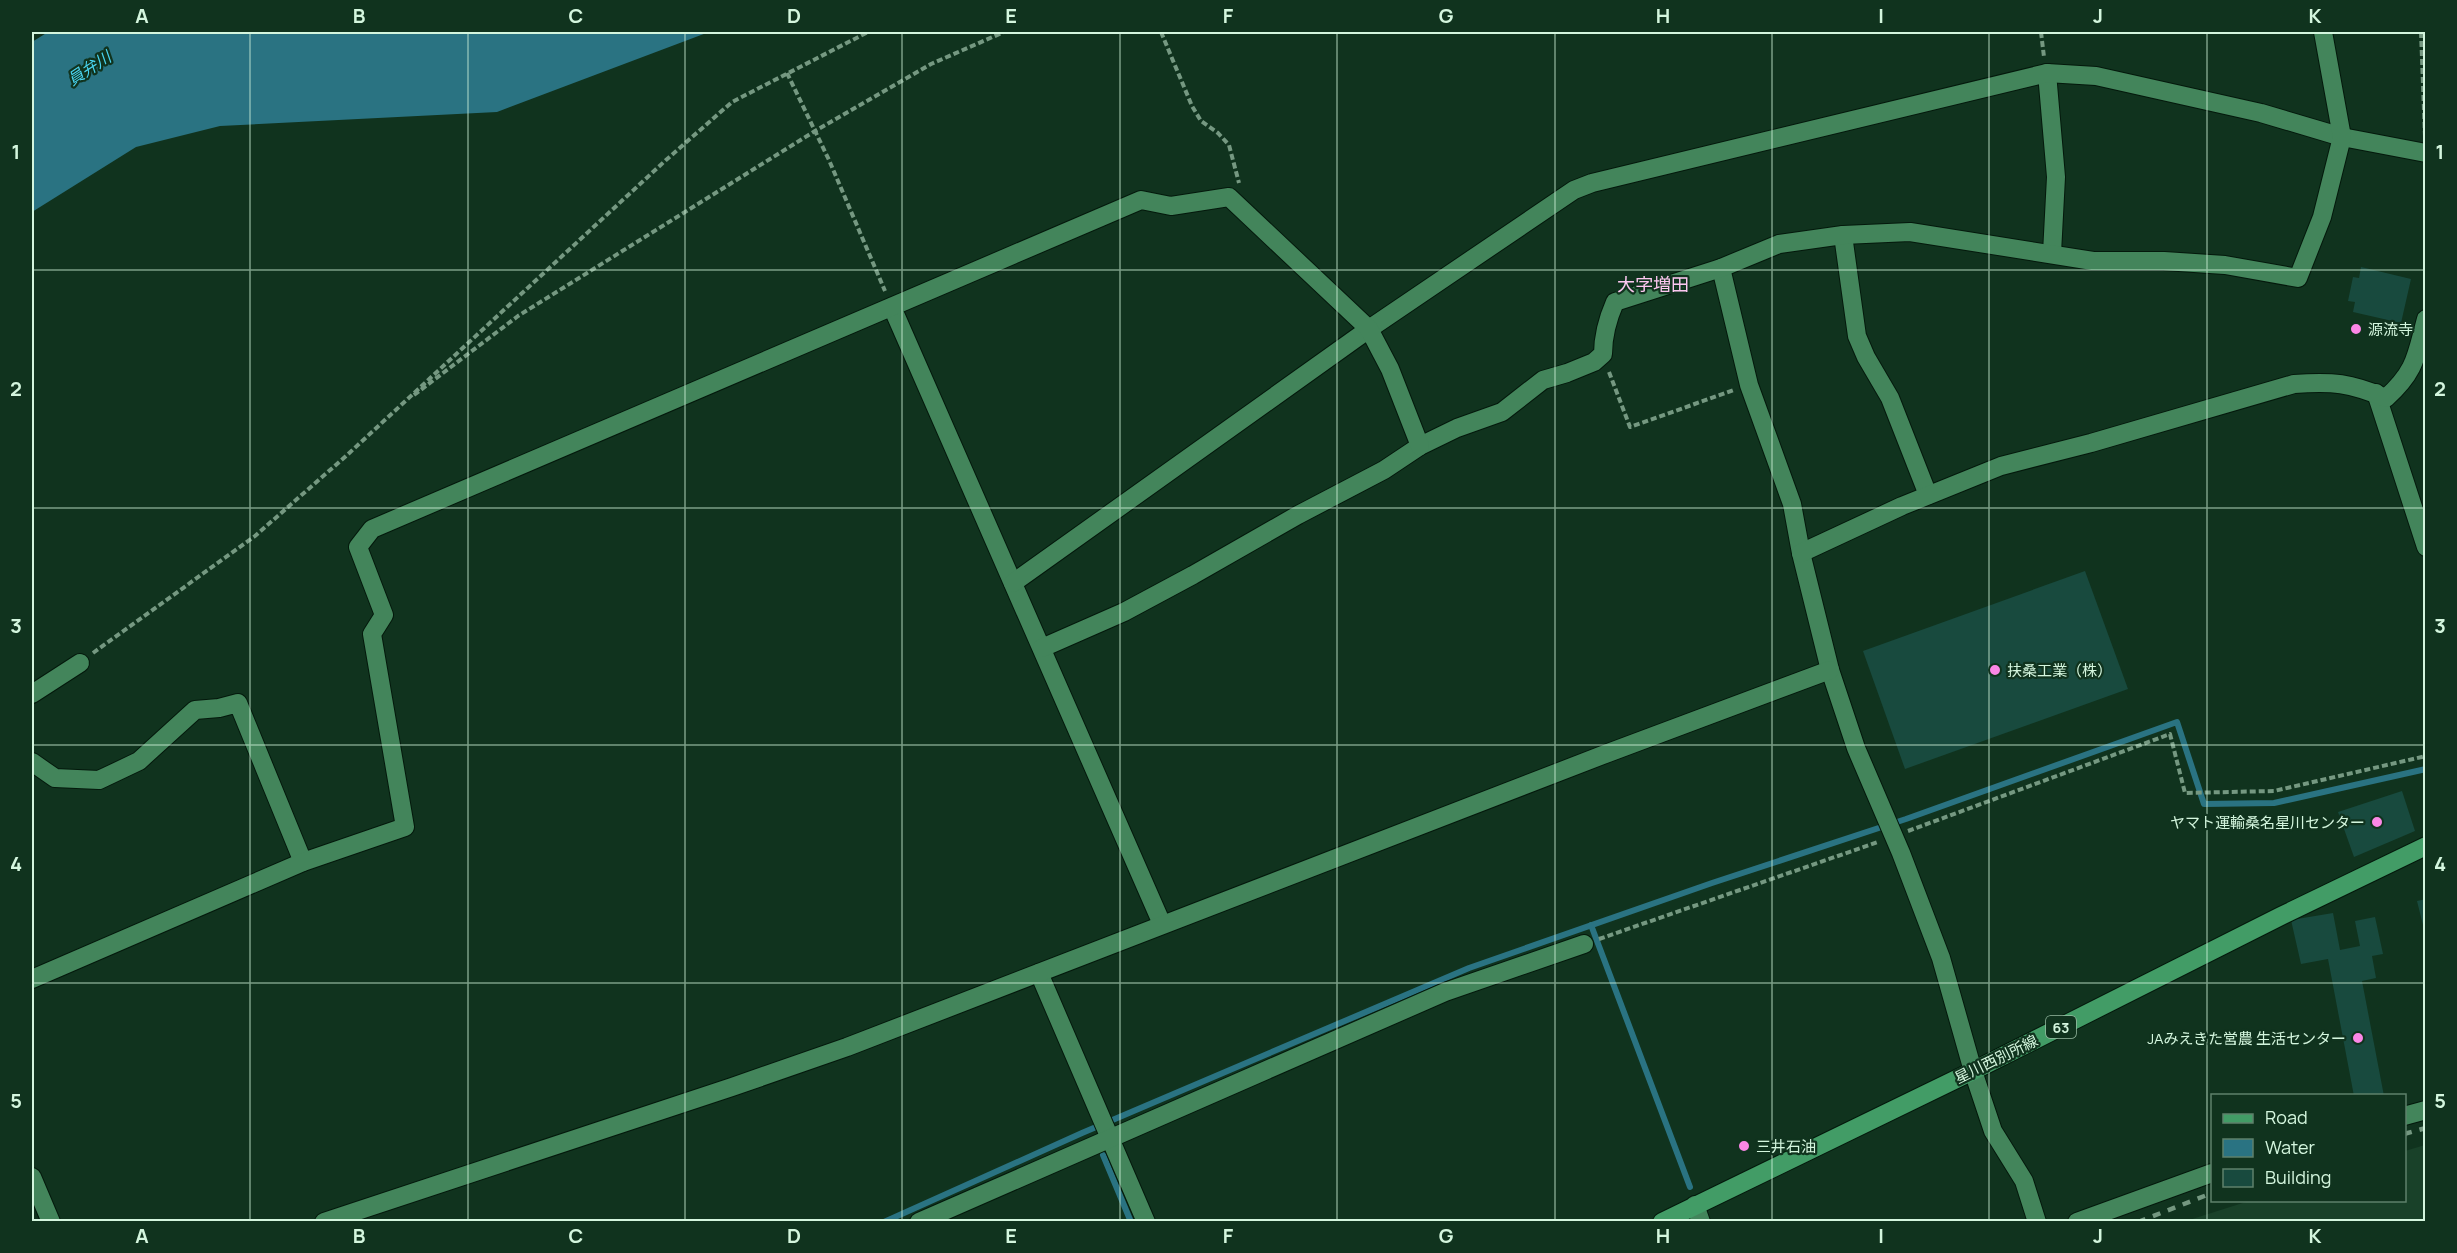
<svg xmlns="http://www.w3.org/2000/svg" width="2457" height="1253" font-family="Manrope,'Noto Sans JP',sans-serif">
<rect width="100%" height="100%" fill="#10331e"/>
<!-- built -->
<path fill="#194129" d="M2425 1145V1221H2186L2249 1201 2404 1200 2405 1151Z"/>
<!-- water -->
<path fill="#2a7382" d="M48 32H709L497 112 220 126 136 147 32 212V42Z"/>
<g fill="none" stroke-linecap="round" stroke-linejoin="round">
<!-- stream -->
<g stroke="#2a7382" stroke-width="6">
<path d="M1591 925 1690 1187"/>
<path d="M1103 1155 1131 1222"/>
<path d="M884 1222 1082 1133 1469 968 1712 883 1906 819 2177 722 2204 804 2274 803 2426 769"/>
</g>
</g>
<!-- building -->
<g fill="#184a3e">
<path d="M2361 267 2411 279 2401 323 2353 312 2355 302 2348 301 2353 277 2359 278Z"/>
<path d="M2085 571 2128 689 1905 769 1863 651Z"/>
<path d="M2402 791 2415 831 2354 857 2338 812Z"/>
<path d="M2426 899V933H2425L2417 901Z"/>
<path d="M2333 913 2340 950 2360 946 2355 921 2375 917 2383 954 2372 956 2376 978 2362 981 2384 1096H2354L2328 959 2301 964 2291 920Z"/>
</g>
<g fill="none" stroke-linecap="round" stroke-linejoin="round">
<defs>
<g id="street">
<path d="M2047 73 2056 177 2052 253"/>
<path d="M1843 235 1857 336 1866 357 1890 398 1928 495"/>
<path d="M1721 268 1749 385 1792 504 1801 553 1830 670 1856 748 1901 853 1941 958 1973 1071 1993 1131 2024 1181 2037 1222"/>
<path d="M892 307 1162 924"/>
<path d="M2376 393 2426 547"/>
<path d="M1801 553 1902 506 2001 466 2091 443 2294 384C2333 381 2350 383 2386 398 2416 371 2416 356 2426 319"/>
<path d="M1013 583 1369 329 1574 190 1592 183 2047 73 2096 76 2261 113 2342 137 2426 153"/>
<path d="M1042 648 1124 612 1193 575 1298 515 1384 470 1420 446 1457 428 1502 412 1543 380 1567 373 1594 362 1603 354C1603 336 1608 318 1615 302L1721 268 1779 244 1843 235 1910 232 2093 261H2164L2225 265 2298 278 2322 217 2342 137 2323 32"/>
<path d="M32 694 80 663"/>
<path d="M32 762 55 778 99 780 139 761 195 710 219 708 238 703 303 862"/>
<path d="M1039 973 1146 1222"/>
<path d="M32 979 303 862 405 827 372 634 384 615 358 547 372 529 1141 200 1171 206 1229 197 1369 329 1390 369 1420 446"/>
<path d="M2404 1116 2426 1110"/>
<path d="M32 1177 51 1222"/>
<path d="M1695 1205 1701 1222"/>
<path d="M324 1222 732 1087 847 1047 1608 753 1830 670"/>
<path d="M919 1222 1445 992 1584 944"/>
<path d="M2077 1222 2212 1173"/>
</g>
<path id="primary" d="M1662 1222 1973 1071 2281 916 2426 846"/>
</defs>
<!-- street casing -->
<use href="#street" stroke="#04190c" stroke-width="20"/>
<!-- primary casing -->
<use href="#primary" stroke="#04190c" stroke-width="20"/>
<!-- path -->
<g stroke="#759881" stroke-width="4" stroke-dasharray="6 3" stroke-linecap="butt">
<path d="M1161 32 1192 106 1201 121 1218 133 1229 145 1239 183"/>
<path d="M2041 32 2044 57"/>
<path d="M2421 32 2425 136"/>
<path d="M787 73 829 160 885 291"/>
<path d="M1609 372 1630 427 1734 390"/>
<path d="M414 395 518 316 815 131 931 64 1004 32"/>
<path d="M93 653 255 536 346 456 666 160 732 102 868 32"/>
<path d="M1908 831 2170 734 2185 793 2274 791 2426 756"/>
<path d="M1599 939 1878 842"/>
</g>
<!-- street -->
<use href="#street" stroke="#43855b" stroke-width="18"/>
<!-- primary -->
<use href="#primary" stroke="#429c66" stroke-width="18"/>
<!-- rail -->
<g stroke="#749780" stroke-width="4.5" stroke-dasharray="8 8" stroke-linecap="butt">
<path d="M2404 1134 2426 1128"/>
<path d="M2138 1222 2212 1193"/>
</g>
</g>
<!-- grid -->
<path fill="none" stroke="#d4f6de" stroke-width="1.5" stroke-opacity="0.55" d="M250 32V1222M468 32V1222M685 32V1222M902 32V1222M1120 32V1222M1337 32V1222M1555 32V1222M1772 32V1222M1989 32V1222M2207 32V1222M32 270H2426M32 508H2426M32 745H2426M32 983H2426"/>
<!-- markers -->
<g fill="#fb87e6" stroke="#10331e" stroke-width="2">
<circle cx="2356" cy="329" r="6"/>
<circle cx="1995" cy="670" r="6"/>
<circle cx="2377" cy="822" r="6"/>
<circle cx="2358" cy="1038" r="6"/>
<circle cx="1744" cy="1146" r="6"/>
</g>
<g text-anchor="middle" dominant-baseline="central" stroke-width="4.5" stroke-linejoin="round" paint-order="stroke">
<!-- shield labels -->
<rect fill="#10331e" stroke="#99bca4" stroke-width="1.5" x="2046" y="1016" width="30" height="22" rx="4.5"/>
<g font-size="14" font-weight="bold" fill="#d4f6de">
<text x="2061" y="1027">63</text>
</g>
<!-- poi labels -->
<g font-size="15" fill="#d4f6de" stroke="#10331e" text-anchor="start">
<text x="2368" y="329">源流寺</text>
<text x="2007" y="670">扶桑工業（株）</text>
<text x="2365" y="822" text-anchor="end">ヤマト運輸桑名星川センター</text>
<text x="2346" y="1038" text-anchor="end">JAみえきた営農 生活センター</text>
<text x="1756" y="1146">三井石油</text>
</g>
<!-- street labels -->
<g font-size="15" fill="#d4f6de" stroke="#10331e">
<text transform="translate(1996 1059) rotate(-26)">星川西別所線</text>
</g>
<!-- water labels -->
<g font-size="16" font-style="italic" fill="#49d4f0" stroke="#10331e">
<text transform="translate(89 68) rotate(-33)">員弁川</text>
</g>
<!-- quarter labels -->
<g font-size="18" fill="#fcc7f0" stroke="#10331e">
<text x="1653" y="284">大字増田</text>
</g>
</g>
<!-- border -->
<rect width="2457" height="1253" fill="none" stroke="#10331e" stroke-width="66"/>
<!-- legend -->
<rect x="2211" y="1094" width="195" height="108" fill="#10331e" stroke="#5e816b" stroke-width="1.5"/>
<rect x="2223" y="1114" width="30" height="9" fill="#429c66" stroke="#5e816b" stroke-width="1.5"/>
<text x="2265" y="1124" font-size="18" fill="#d4f6de">Road</text>
<rect x="2223" y="1139" width="30" height="18" fill="#2a7382" stroke="#5e816b" stroke-width="1.5"/>
<text x="2265" y="1154" font-size="18" fill="#d4f6de">Water</text>
<rect x="2223" y="1169" width="30" height="18" fill="#184a3e" stroke="#5e816b" stroke-width="1.5"/>
<text x="2265" y="1184" font-size="18" fill="#d4f6de">Building</text>
<rect x="33" y="33" width="2391" height="1187" fill="none" stroke="#d4f6de" stroke-width="2"/>
<g font-size="20" text-anchor="middle" font-weight="bold" fill="#d4f6de">
<text x="142" y="23">A</text>
<text x="359" y="23">B</text>
<text x="576" y="23">C</text>
<text x="794" y="23">D</text>
<text x="1011" y="23">E</text>
<text x="1228" y="23">F</text>
<text x="1446" y="23">G</text>
<text x="1663" y="23">H</text>
<text x="1881" y="23">I</text>
<text x="2098" y="23">J</text>
<text x="2315" y="23">K</text>
<text x="16" y="159">1</text>
<text x="2440" y="159">1</text>
<text x="16" y="396">2</text>
<text x="2440" y="396">2</text>
<text x="16" y="633">3</text>
<text x="2440" y="633">3</text>
<text x="16" y="871">4</text>
<text x="2440" y="871">4</text>
<text x="16" y="1108">5</text>
<text x="2440" y="1108">5</text>
<text x="142" y="1243">A</text>
<text x="359" y="1243">B</text>
<text x="576" y="1243">C</text>
<text x="794" y="1243">D</text>
<text x="1011" y="1243">E</text>
<text x="1228" y="1243">F</text>
<text x="1446" y="1243">G</text>
<text x="1663" y="1243">H</text>
<text x="1881" y="1243">I</text>
<text x="2098" y="1243">J</text>
<text x="2315" y="1243">K</text>
</g>
</svg>
